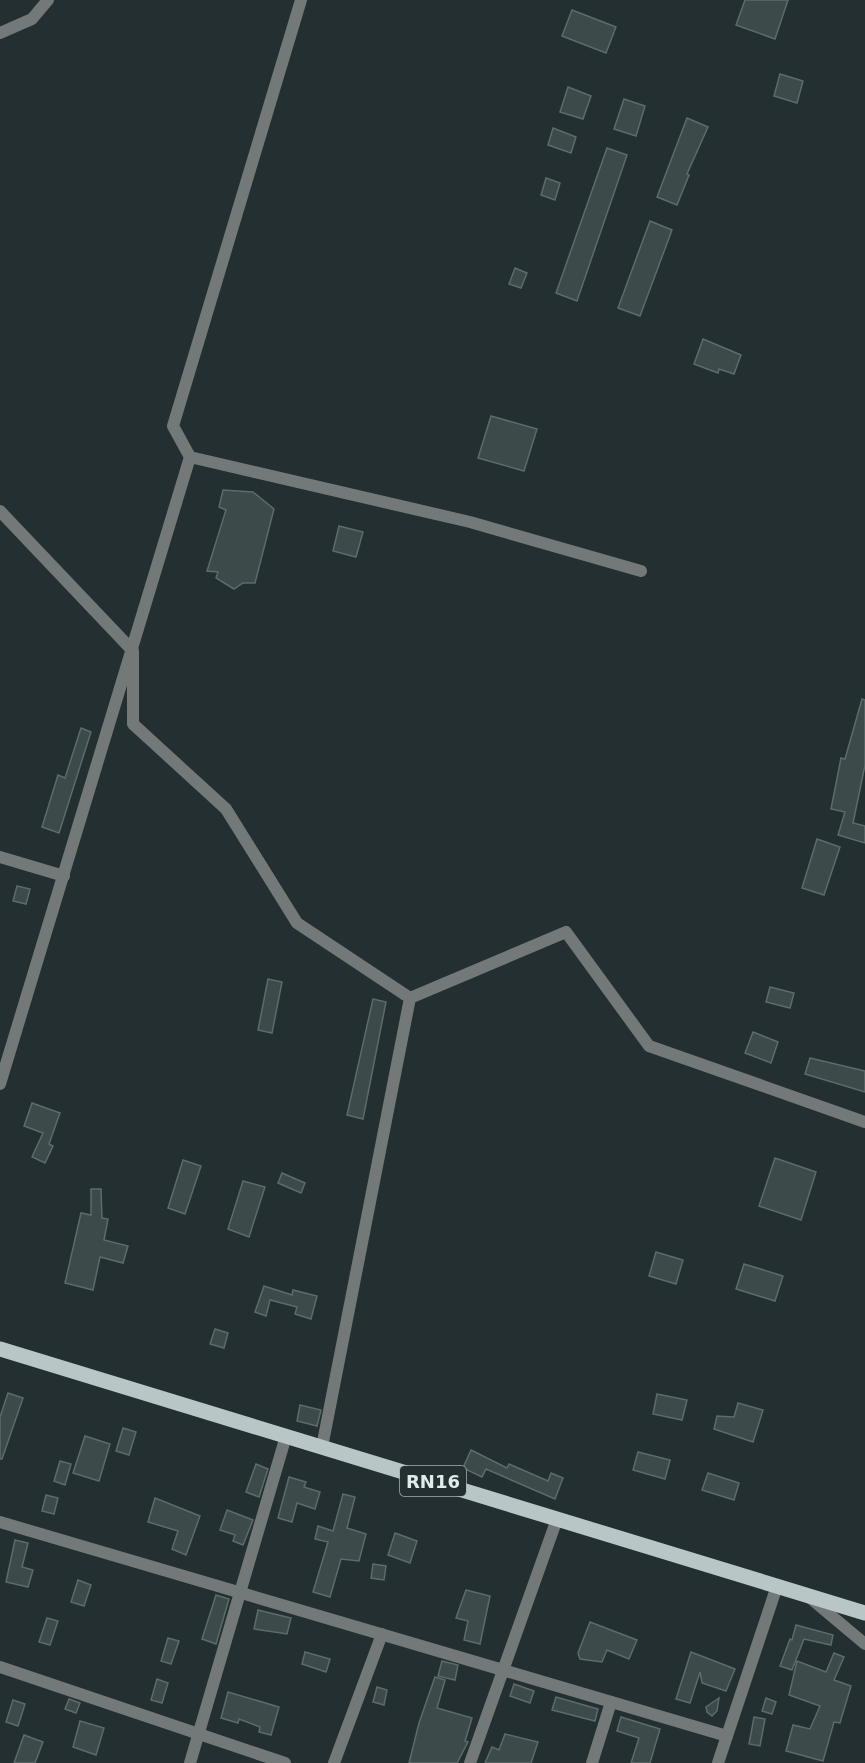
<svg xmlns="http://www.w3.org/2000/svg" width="865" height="1763" font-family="'DejaVu Sans',sans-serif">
<rect width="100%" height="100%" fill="#232f30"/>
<!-- building -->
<g fill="#3c4a4a" stroke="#5c6b6b" stroke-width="1.5">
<path d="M745 0H788L775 39 736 25Z"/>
<path d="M572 10 616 27 606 53 562 36Z"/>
<path d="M780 74 803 81 797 103 774 96Z"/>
<path d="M568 87 591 96 583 119 560 112Z"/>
<path d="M624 99 645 106 636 136 614 129Z"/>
<path d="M687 118 708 127 687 174 689 175 677 205 657 197Z"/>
<path d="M553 128 576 137 571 153 548 145Z"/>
<path d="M607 148 627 155 577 301 556 293Z"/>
<path d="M546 178 560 183 555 200 541 195Z"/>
<path d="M650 221 672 230 640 316 618 308Z"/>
<path d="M515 268 527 273 521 288 509 284Z"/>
<path d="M703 339 741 355 734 374 719 369 718 373 694 364Z"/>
<path d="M491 416 537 429 524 471 478 458Z"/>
<path d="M223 490 253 492 274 509 255 583H243L234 589 216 578 218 572 207 571 226 510 219 507Z"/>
<path d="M339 526 363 532 356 557 333 551Z"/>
<path d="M862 699 865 700V765L853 823 865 826V843L838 835 845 812 831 809 841 758 845 759Z"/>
<path d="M81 728 91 732 59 833 42 827 58 775 65 778Z"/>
<path d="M817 839 840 847 824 895 802 888Z"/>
<path d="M17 886 30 889 26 904 13 901Z"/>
<path d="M268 979 282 982 272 1033 258 1030Z"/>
<path d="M770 987 794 993 790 1008 766 1002Z"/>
<path d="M373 999 386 1002 363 1119 347 1115Z"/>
<path d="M753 1032 778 1042 771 1063 745 1053Z"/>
<path d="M810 1058 865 1071V1092L805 1074Z"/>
<path d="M32 1103 60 1113 49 1144 53 1146 45 1163 32 1157 43 1133 24 1126Z"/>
<path d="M775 1158 816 1172 801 1220 759 1206Z"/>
<path d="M183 1160 201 1166 185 1214 168 1208Z"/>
<path d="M282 1173 305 1183 301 1193 278 1183Z"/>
<path d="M243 1181 265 1187 249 1237 228 1229Z"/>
<path d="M91 1189H101L102 1218 108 1219 104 1240 128 1246 123 1263 100 1257 93 1290 65 1283 81 1213 91 1215Z"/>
<path d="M656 1252 683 1260 676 1284 649 1276Z"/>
<path d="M744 1264 783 1276 775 1301 736 1289Z"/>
<path d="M264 1286 292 1295 293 1290 317 1296 311 1319 295 1314 297 1307 270 1300 266 1316 255 1312Z"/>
<path d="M215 1329 228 1333 224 1348 210 1344Z"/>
<path d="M8 1393 23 1398 2 1459H0V1417Z"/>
<path d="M657 1394 687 1400 682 1420 653 1414Z"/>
<path d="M738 1403 763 1410 753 1442 714 1429 717 1416 734 1417Z"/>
<path d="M300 1405 321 1410 317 1426 297 1421Z"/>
<path d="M123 1428 136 1432 129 1455 116 1451Z"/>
<path d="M85 1436 110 1444 99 1481 73 1473Z"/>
<path d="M471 1450 507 1468 509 1464 548 1481 551 1473 563 1478 555 1499 486 1469 482 1477 463 1468Z"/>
<path d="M638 1452 670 1460 665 1479 633 1470Z"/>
<path d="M60 1461 71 1464 65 1485 54 1481Z"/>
<path d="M256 1464 268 1469 259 1497 246 1492Z"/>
<path d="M708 1473 739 1483 734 1500 702 1490Z"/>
<path d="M289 1477 306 1482 304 1487 320 1492 315 1509 297 1503 292 1522 278 1518Z"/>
<path d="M343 1494 355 1497 347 1528 366 1534 359 1561 341 1559 330 1597 313 1592 328 1542 315 1539 318 1526 333 1531Z"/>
<path d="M46 1495 58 1498 54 1514 42 1511Z"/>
<path d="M155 1498 200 1516 186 1555 172 1549 178 1531 148 1522Z"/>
<path d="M227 1510 253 1520 243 1545 233 1541 235 1535 220 1530Z"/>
<path d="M395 1533 417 1541 410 1563 388 1555Z"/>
<path d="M15 1540 28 1543 22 1567 33 1570 28 1587 6 1582Z"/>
<path d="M373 1564 386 1566 384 1580 371 1578Z"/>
<path d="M78 1580 91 1585 84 1606 71 1602Z"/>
<path d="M466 1590 490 1596 480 1644 464 1640 468 1621 456 1618Z"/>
<path d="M216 1595 229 1599 216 1644 202 1639Z"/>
<path d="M258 1610 291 1618 287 1634 254 1629Z"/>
<path d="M47 1618 58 1621 50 1645 39 1642Z"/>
<path d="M590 1622 637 1640 629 1659 607 1650 602 1662 580 1659 578 1653Z"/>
<path d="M796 1625 833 1635 831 1645 804 1639 792 1670 780 1666 790 1639 792 1640Z"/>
<path d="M168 1638 179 1641 171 1664 161 1661Z"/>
<path d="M305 1652 330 1659 326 1672 302 1664Z"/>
<path d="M691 1652 735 1669 726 1691 702 1683 700 1672 690 1703 676 1699Z"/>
<path d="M834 1653 844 1657 834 1680 851 1686 840 1723 834 1722 823 1761 786 1751 793 1725 810 1729 820 1706 789 1695 797 1661 826 1672Z"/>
<path d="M442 1661 458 1665 455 1680 438 1676Z"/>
<path d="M435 1677 445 1680 437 1708 472 1718 465 1741 468 1742 457 1763H409L419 1723Z"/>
<path d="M157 1679 168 1683 162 1703 151 1700Z"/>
<path d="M514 1684 534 1691 530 1703 510 1696Z"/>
<path d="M377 1687 387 1690 384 1705 373 1702Z"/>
<path d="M228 1692 279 1707 271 1735 259 1732 260 1727 239 1719 238 1723 221 1718Z"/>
<path d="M556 1697 598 1709 595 1721 552 1710Z"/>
<path d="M719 1698 717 1711 712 1716 707 1712 706 1707Z"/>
<path d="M766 1698 776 1702 772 1714 762 1711Z"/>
<path d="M69 1699 80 1703 76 1713 65 1709Z"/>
<path d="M13 1700 25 1704 18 1726 6 1722Z"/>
<path d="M621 1717 660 1729 650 1763H631L639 1738 617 1731Z"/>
<path d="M754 1717 765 1719 760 1746 749 1744Z"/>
<path d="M80 1721 104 1728 96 1755 73 1747Z"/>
<path d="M505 1734 538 1742 531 1763H485L492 1747 499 1750Z"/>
<path d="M24 1735 43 1742 35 1763H14Z"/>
</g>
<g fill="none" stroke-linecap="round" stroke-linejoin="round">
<!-- minor -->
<g stroke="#737979" stroke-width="12">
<path d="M0 33 32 19 48 0"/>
<path d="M190 457 173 426 301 0"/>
<path d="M0 511 133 651V724L226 809 297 923 410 998 322 1447"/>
<path d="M0 857 64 876"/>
<path d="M410 998 566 932 649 1046 865 1122"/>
<path d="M0 1084 190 457 470 522 641 571"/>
<path d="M0 1522 727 1736"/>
<path d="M809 1597 865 1644"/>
<path d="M0 1667 285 1763"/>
<path d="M190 1763 286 1436"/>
<path d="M334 1763 382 1634"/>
<path d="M470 1763 557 1519"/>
<path d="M592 1763 611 1702"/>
<path d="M718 1763 777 1586"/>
</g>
<!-- primary -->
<path stroke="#b9c6c6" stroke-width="15" d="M0 1349 865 1613"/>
</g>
<g text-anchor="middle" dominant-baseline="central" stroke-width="6" stroke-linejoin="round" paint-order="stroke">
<!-- shield labels -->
<rect fill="#232f30" stroke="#a9b2b2" stroke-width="1.5" x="400" y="1466" width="66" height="30" rx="4.5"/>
<g font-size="18" font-weight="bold" fill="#e2eaea">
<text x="433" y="1481">RN16</text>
</g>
</g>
</svg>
